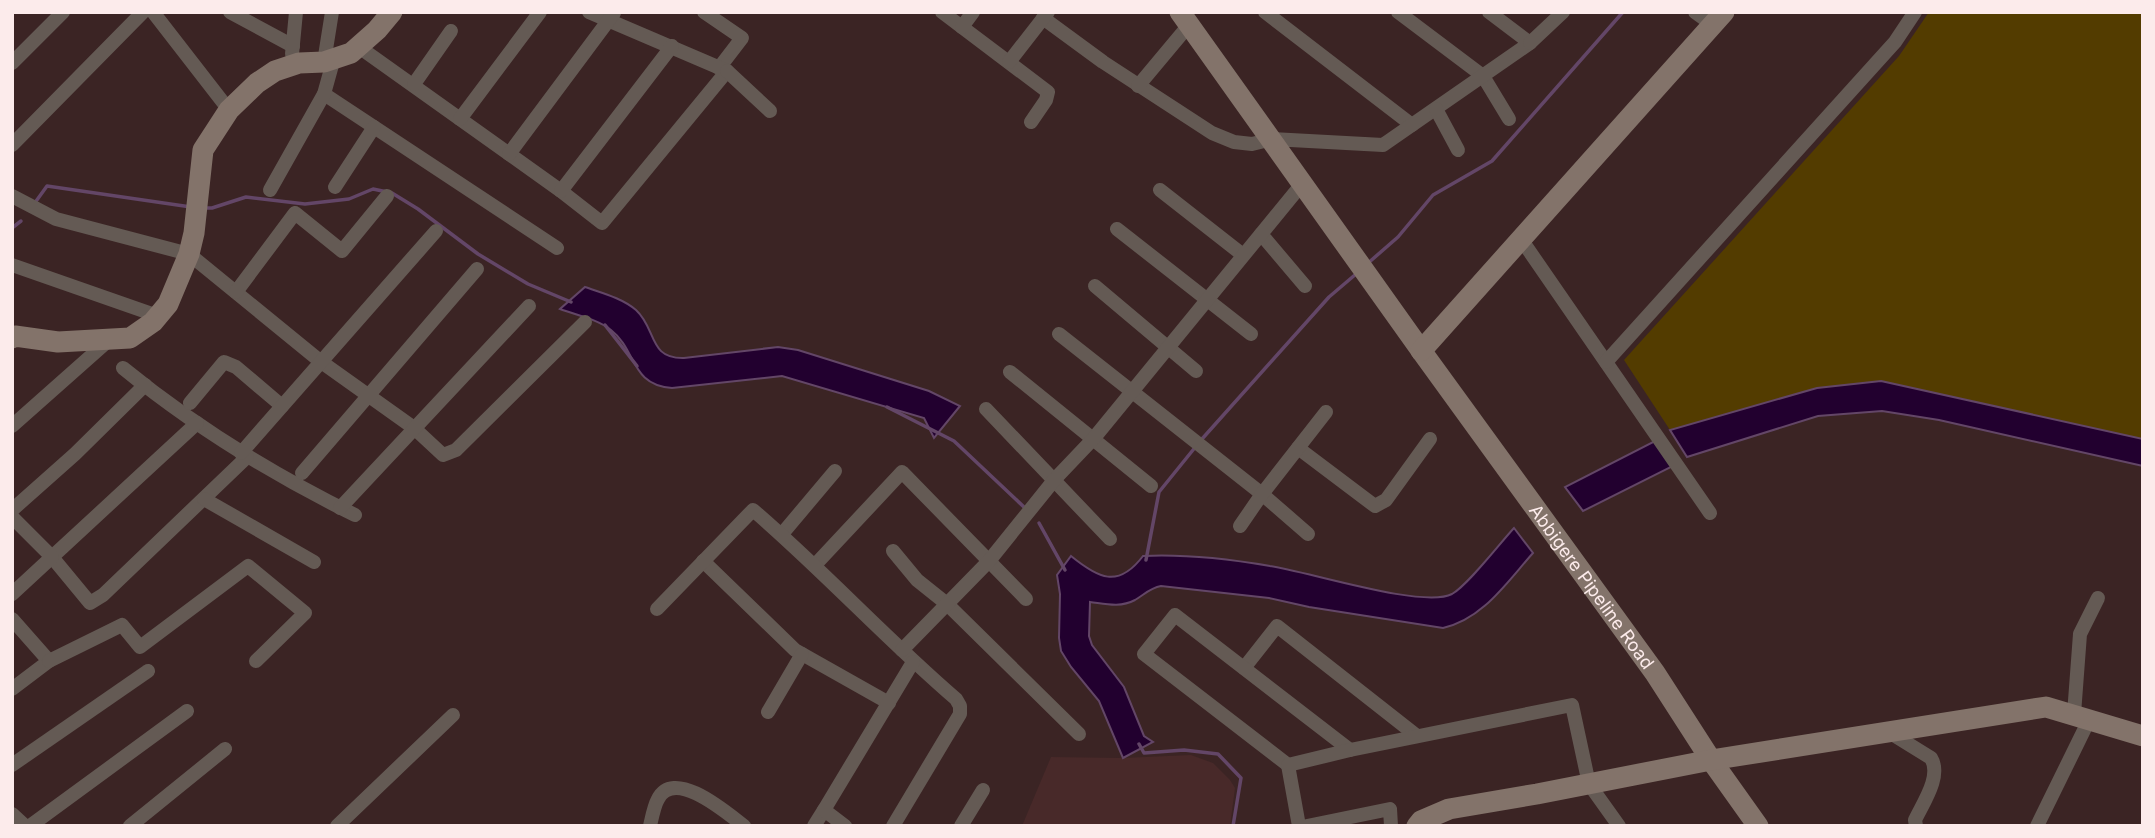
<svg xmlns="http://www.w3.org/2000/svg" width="2155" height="838" font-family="Inter,sans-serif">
<rect width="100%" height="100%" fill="#3b2424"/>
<!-- built -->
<path fill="#482929" d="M1191 755 1213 763 1230 780 1235 788 1230 826H1022L1051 757 1123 758Z"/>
<!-- green -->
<path fill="#533c00" d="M1929 12H2143V439L1817 388 1670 430 1624 360 1899 56Z"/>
<!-- water -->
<g fill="#22002f" stroke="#634667" stroke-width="2">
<path d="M585 287C602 293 622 298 636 310 657 329 648 359 684 358L778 347 798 350 929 391 960 406 934 438 924 418 782 376 672 388C630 385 637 350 611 330 597 319 576 315 560 309Z"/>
<path d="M1881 381 2143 439V466L1939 420 1882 411 1818 416 1687 457 1670 430 1817 388Z"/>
<path d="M1657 440 1675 465 1583 511 1565 487Z"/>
<path d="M1514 528 1533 553C1507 582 1483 619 1443 628L1309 607 1269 598 1161 586C1150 588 1145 594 1135 600 1120 608 1106 604 1090 602L1089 636 1092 645 1124 687 1144 736 1153 742 1123 758 1099 701 1071 667 1061 651 1059 638 1060 594 1057 575 1071 556C1098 578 1118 589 1143 556 1184 554 1229 559 1270 566 1306 571 1423 609 1452 594 1468 585 1500 543 1514 528Z"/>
</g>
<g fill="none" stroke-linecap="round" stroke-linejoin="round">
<!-- stream -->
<g stroke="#634667" stroke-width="3.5">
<path d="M34 204 47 186 191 207"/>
<path d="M206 208H212L246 197 305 204 349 199 373 189 392 193 418 209 478 254 528 284 571 302"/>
<path d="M12 228 21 221"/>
<path d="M1367 264 1398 237 1433 195 1492 161 1623 12"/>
<path d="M605 325 637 366"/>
<path d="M887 407 954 441 1025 508"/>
<path d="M1202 439 1329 297 1356 274"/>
<path d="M1039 523 1065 570"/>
<path d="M1146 560 1159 492 1197 445"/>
<path d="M1139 744 1144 753 1184 750 1218 754 1241 778 1233 826"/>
</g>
<!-- street -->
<g stroke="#645a54" stroke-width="14">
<path d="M153 12 229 110"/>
<path d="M230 12 293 46"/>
<path d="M704 12 742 38 719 68"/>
<path d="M942 12 1048 92 1046 100 1031 122"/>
<path d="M1265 12 1412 125"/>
<path d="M1398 12 1483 76 1509 119"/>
<path d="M1695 12 1713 25"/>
<path d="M1043 18 1103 62 1212 133 1234 142 1252 144 1272 139 1383 145 1530 43 1489 12"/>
<path d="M962 27 973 12"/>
<path d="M1530 43 1563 12"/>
<path d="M359 47 561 191 602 223 727 71 589 12"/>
<path d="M292 54 296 12"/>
<path d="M324 62 332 12"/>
<path d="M1009 62 1048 12"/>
<path d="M12 63 63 12"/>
<path d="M727 71 770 111"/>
<path d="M414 84 451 31"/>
<path d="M1138 86 1189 25"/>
<path d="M324 94 557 248"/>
<path d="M1436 109 1458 150"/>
<path d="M460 119 540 12"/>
<path d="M12 145 143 12"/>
<path d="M509 154 614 13"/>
<path d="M335 187 374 127"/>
<path d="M270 190 324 94 334 58"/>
<path d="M1160 190 1243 255"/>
<path d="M561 191 672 46"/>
<path d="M12 196 56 219 189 254 320 361 414 428 443 455 456 450 585 322"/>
<path d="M1117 229 1251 334"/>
<path d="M1261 234 1305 286"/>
<path d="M1521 239 1710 513"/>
<path d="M12 265 158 316"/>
<path d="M1095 286 1196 371"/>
<path d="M236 292 295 213 342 251 387 196"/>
<path d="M1059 334 1262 494 1308 534"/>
<path d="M1606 362 1895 42 1915 12"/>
<path d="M123 368C195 427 272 474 355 515"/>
<path d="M1010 372 1151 486"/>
<path d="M190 403 224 362 236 367 282 406"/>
<path d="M986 409 1110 539"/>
<path d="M197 423 52 557 90 603 103 595 247 457"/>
<path d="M12 426 109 340"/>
<path d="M1298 448 1375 506 1386 500 1430 439"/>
<path d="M241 453 436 231"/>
<path d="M302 473 477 269"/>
<path d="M204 499 314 562"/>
<path d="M340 508 529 306"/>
<path d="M12 510 75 454 145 385"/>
<path d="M12 517 52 557 12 594"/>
<path d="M1240 526 1262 494 1326 412"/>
<path d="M782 534 835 471"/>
<path d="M893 551 917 580 947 604 1079 734"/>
<path d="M703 561 795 650 889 703"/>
<path d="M815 565 902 472 1026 599"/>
<path d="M657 609 753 510C823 570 886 639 956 699L960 706V714L893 826"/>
<path d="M12 619 49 661 12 689"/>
<path d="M902 650 989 561 1055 479 1094 438 1302 184"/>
<path d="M49 661 122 625 140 647 248 566 305 613 256 661"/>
<path d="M1244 668 1277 626 1417 736"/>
<path d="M768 712 802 654"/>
<path d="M2074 714 2080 634 2098 598"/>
<path d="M1889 732 1931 758C1942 776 1923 803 1915 820L1916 826"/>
<path d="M12 765 148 671"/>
<path d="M1288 765 1144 654 1175 615 1350 750"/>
<path d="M12 814 25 826"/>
<path d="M30 826 187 711"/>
<path d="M130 826 225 749"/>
<path d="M337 826 453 715"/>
<path d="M650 826C652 817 654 806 658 799 674 767 727 813 744 826"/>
<path d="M814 826 824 810"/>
<path d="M845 826 824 810 913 662"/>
<path d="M961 826 983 790"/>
<path d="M1299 826 1288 765 1350 750 1572 705 1589 784 1619 826"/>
<path d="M1307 826 1390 809 1391 826"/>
<path d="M2037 826 2090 718"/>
</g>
<!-- secondary -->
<g stroke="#83736a" stroke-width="21">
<path id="s1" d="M1180 12 1425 356 1655 673 1711 760 1758 826"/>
<path d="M12 338 15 336 58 342 130 338 153 322 168 304 189 254 194 233 203 150 229 110 257 83 275 71 299 63 324 62 351 53 377 30 392 12"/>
<path d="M1421 351 1724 12"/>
<path d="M1417 826 1421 821 1449 809 1537 794 1711 760 2046 707 2143 736"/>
</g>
</g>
<g text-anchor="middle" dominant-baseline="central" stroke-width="5" stroke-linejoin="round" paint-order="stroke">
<!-- street labels -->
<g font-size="18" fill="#fcebeb" stroke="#311a1b">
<text stroke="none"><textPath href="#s1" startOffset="707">Abbigere Pipeline Road</textPath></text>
</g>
</g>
<!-- border -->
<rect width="2155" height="838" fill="none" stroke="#fcebeb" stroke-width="28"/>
</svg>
